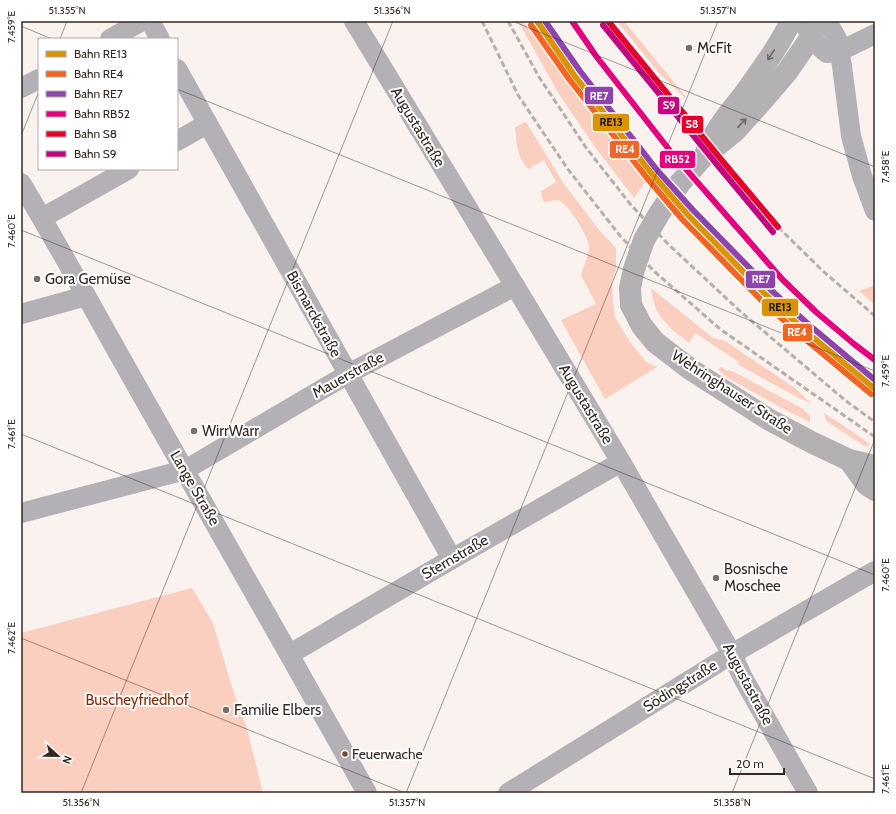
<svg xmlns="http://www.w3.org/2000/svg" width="896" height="814" font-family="Cabin,sans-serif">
<rect width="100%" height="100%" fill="#faf2ef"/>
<!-- green -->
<g fill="#fbcfbf">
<path d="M518 21H523L591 109 595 108 647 180 634 198 595 147 559 94Z"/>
<path d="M617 21H624L686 97 685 98 659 73Z"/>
<path d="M526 122 564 184 600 231 616 248V269L612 282 613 301 615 317 630 342 646 362 657 367 605 399 561 320 596 304 581 275C583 268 589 254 589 248 590 238 567 201 557 200 553 200 548 202 544 202L542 197 541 191 556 182 544 160 528 169C516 154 517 145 515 127Z"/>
<path d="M875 285V305L859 291Z"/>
<path d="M651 288 713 338 725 341 795 388 812 404C786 393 762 377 737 364L739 362 695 333 689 343C675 332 660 321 654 304 653 299 652 293 651 288Z"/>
<path d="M721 367 728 371V370L736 373 803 409 810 416V422L778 406 728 378 718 370Z"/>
<path d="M824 413 838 422 870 444 866 447 826 421Z"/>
<path d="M192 588 213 623 231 684 247 729 263 793H21V633Z"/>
</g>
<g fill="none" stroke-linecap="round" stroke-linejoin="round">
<!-- street -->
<g stroke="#b3b1b5" stroke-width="20">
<path d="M150 21 160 39"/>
<path d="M354 21 515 286 621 462 732 654 743 678 808 793"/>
<path d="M803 21C809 33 816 46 827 53L840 51 875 34"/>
<path d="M823 21 826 23 832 30 837 39 842 66 851 136 862 176 875 211"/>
<path d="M110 39 142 21"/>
<path d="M177 69 452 559"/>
<path d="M21 88 39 79"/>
<path d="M177 141 207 124"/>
<path d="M21 183C66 258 108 336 152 413 224 539 296 666 367 793"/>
<path d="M42 218 129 169"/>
<path d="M21 314 86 296"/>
<path d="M21 513 185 470 348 374 515 286"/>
<path d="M290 654 452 559 621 462"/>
<path d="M508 793 732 654 875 571"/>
</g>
<!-- secondary -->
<g stroke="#b3b1b4" stroke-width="22">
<path d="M817 21 811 37 787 72 756 108 734 132 702 158 680 183 659 214 644 240 634 269 630 288 631 305 642 326 655 342 690 369 768 419 811 442 849 460 875 466"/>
<path d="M707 148C716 129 729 113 742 97 759 73 778 48 791 21"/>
<path d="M849 460 866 484 875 490"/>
</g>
<!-- rail -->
<g stroke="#b3b0af" stroke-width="3" stroke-dasharray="6 3" stroke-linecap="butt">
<path d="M482 21 518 95 567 168 621 237 655 272 720 329 875 437"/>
<path d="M508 21 539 77 587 149 631 205 669 245 741 312 846 401 875 422"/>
<path d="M778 227 824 272 875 316"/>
</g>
<defs>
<path id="rail-1" d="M537 21 574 75 652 174 687 214 766 295 803 329 875 389"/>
<path id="rail-2" d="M531 25 569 79 647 178 682 219 761 300 799 334 871 394"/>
<path id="rail-3" d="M545 21 580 71 657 170 692 209 771 290 808 324 875 380"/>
<path id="rail-4" d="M572 21 596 56 671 152 782 279 816 312 854 344 875 360"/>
<path id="rail-5" d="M608 21 724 163 778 227"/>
<path id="rail-6" d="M603 25 719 167 773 232"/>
</defs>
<!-- rail-1 casing -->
<use href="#rail-1" stroke="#fff" stroke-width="9"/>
<!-- rail-2 casing -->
<use href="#rail-2" stroke="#fff" stroke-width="9"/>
<!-- rail-3 casing -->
<use href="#rail-3" stroke="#fff" stroke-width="9"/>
<!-- rail-4 casing -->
<use href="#rail-4" stroke="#fff" stroke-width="9"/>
<!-- rail-5 casing -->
<use href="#rail-5" stroke="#fff" stroke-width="9"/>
<!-- rail-6 casing -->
<use href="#rail-6" stroke="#fff" stroke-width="9"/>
<!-- rail-1 -->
<use href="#rail-1" stroke="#da9305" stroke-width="6"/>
<!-- rail-2 -->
<use href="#rail-2" stroke="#f26522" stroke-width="6"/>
<!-- rail-3 -->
<use href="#rail-3" stroke="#8e44ad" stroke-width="6"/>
<!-- rail-4 -->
<use href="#rail-4" stroke="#e5007d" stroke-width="6"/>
<!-- rail-5 -->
<use href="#rail-5" stroke="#e4002b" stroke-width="6"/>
<!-- rail-6 -->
<use href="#rail-6" stroke="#c7007f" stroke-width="6"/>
</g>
<!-- one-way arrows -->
<defs><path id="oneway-shaft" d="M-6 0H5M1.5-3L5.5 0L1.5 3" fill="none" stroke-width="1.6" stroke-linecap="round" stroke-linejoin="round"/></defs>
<g stroke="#6d6664">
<use href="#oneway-shaft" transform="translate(771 55) rotate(124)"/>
<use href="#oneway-shaft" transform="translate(742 123) rotate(-47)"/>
</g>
<!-- ticks -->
<path fill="none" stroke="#342823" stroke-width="1" stroke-opacity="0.45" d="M512 21 875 167M21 26 52 39M60 39 67 21M177 89 875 371M21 136 39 91M21 230 875 575M21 434 875 779M21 638 405 793M81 793 393 21M406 793 718 21M732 793 875 439"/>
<!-- markers -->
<g fill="#796f6a" stroke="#fff" stroke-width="1.5">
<circle cx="689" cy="48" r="4"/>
<circle cx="37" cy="279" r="4"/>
<circle cx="194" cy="431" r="4"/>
<circle cx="716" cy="578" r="4"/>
<circle cx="226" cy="710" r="4"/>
</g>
<circle fill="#7a4b2a" stroke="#fff" stroke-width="1.5" cx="345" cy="754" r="3.5"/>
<g text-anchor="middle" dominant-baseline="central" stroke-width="4" stroke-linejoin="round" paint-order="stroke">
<!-- bus labels -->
<g font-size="14" fill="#342823" stroke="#fff" text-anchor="start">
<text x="352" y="754">Feuerwache</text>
</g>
<!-- poi labels -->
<g font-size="15" fill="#342823" stroke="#fff" text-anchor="start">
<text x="697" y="48">McFit</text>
<text x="45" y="279">Gora Gemüse</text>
<text x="202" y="431">WirrWarr</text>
<text x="724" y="569">Bosnische<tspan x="724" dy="17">Moschee</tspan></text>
<text x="234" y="710">Familie Elbers</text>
</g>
<!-- street labels -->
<g font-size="15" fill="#342823" stroke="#fff">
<text transform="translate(418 127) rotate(59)">Augustastraße</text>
<text transform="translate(314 314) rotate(61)">Bismarckstraße</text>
<text transform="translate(348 375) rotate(-29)">Mauerstraße</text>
<text transform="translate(732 392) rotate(33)">Wehringhauser Straße</text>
<text transform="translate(586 404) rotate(59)">Augustastraße</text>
<text transform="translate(195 488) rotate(60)">Lange Straße</text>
<text transform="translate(455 557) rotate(-30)">Sternstraße</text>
<text transform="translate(748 684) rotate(62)">Augustastraße</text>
<text transform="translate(680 686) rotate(-32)">Södingstraße</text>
</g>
<!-- park labels -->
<g font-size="15" fill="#832d05" stroke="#fff">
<text x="137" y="700">Buscheyfriedhof</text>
</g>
</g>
<g stroke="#fff" stroke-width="1.5">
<rect x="584" y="86" width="30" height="19" rx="4" fill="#8e44ad"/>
<rect x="657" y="96" width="23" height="19" rx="4" fill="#c7007f"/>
<rect x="592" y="113" width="38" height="19" rx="4" fill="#da9305"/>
<rect x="681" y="115" width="23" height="19" rx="4" fill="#e4002b"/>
<rect x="609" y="140" width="31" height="19" rx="4" fill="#f26522"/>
<rect x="659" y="150" width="37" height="19" rx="4" fill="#e5007d"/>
<rect x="745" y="270" width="31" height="19" rx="4" fill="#8e44ad"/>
<rect x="761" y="298" width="38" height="19" rx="4" fill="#da9305"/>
<rect x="782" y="323" width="31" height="19" rx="4" fill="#f26522"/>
</g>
<g font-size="11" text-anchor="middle" font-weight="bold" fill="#fff">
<text x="599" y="100">RE7</text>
<text x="669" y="109">S9</text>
<text x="692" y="128">S8</text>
<text x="625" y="153">RE4</text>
<text x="677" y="163">RB52</text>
<text x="761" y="283">RE7</text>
<text x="797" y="336">RE4</text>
</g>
<g font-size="11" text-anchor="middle" font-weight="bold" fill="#111">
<text x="611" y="126">RE13</text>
<text x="780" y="311">RE13</text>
</g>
<!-- border -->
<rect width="896" height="814" fill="none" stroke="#ffffff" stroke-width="44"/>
<!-- legend -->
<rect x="38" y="38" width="140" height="132" fill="#ffffff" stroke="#aea9a7"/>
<rect x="46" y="51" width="20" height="6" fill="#da9305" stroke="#aea9a7"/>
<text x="74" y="58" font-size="12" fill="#342823">Bahn RE13</text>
<rect x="46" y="71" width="20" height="6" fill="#f26522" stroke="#aea9a7"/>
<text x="74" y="78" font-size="12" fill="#342823">Bahn RE4</text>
<rect x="46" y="91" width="20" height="6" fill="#8e44ad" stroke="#aea9a7"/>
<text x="74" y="98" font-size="12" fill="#342823">Bahn RE7</text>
<rect x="46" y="111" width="20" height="6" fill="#e5007d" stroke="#aea9a7"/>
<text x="74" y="118" font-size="12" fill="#342823">Bahn RB52</text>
<rect x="46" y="131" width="20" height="6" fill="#e4002b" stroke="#aea9a7"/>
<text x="74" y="138" font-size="12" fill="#342823">Bahn S8</text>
<rect x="46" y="151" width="20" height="6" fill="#c7007f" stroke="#aea9a7"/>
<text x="74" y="158" font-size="12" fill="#342823">Bahn S9</text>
<!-- north arrow -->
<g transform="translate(58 756) rotate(112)" stroke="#ffffff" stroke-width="3" paint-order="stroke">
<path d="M0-3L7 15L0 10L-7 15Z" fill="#342823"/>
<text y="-6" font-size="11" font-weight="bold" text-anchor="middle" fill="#342823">N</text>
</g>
<!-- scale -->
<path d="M730 768v6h54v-6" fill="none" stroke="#342823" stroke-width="2"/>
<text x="736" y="768" font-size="12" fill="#342823" stroke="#ffffff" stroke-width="3" paint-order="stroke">20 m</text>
<rect x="22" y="22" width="852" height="770" fill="none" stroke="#342823" stroke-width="1.5"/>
<g font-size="10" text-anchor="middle" fill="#342823">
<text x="67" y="14">51.355°N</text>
<text x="392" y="14">51.356°N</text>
<text x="718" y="14">51.357°N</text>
<text transform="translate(11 27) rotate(-90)" y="4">7.459°E</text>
<text transform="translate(885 167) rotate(-90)" y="4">7.458°E</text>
<text transform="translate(11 231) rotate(-90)" y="4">7.460°E</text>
<text transform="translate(885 371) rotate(-90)" y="4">7.459°E</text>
<text transform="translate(11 434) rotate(-90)" y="4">7.461°E</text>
<text transform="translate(885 575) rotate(-90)" y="4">7.460°E</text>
<text transform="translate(11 638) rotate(-90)" y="4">7.462°E</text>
<text transform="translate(885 779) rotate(-90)" y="4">7.461°E</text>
<text x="81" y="806">51.356°N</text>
<text x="407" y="806">51.357°N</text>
<text x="732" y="806">51.358°N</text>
</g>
</svg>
